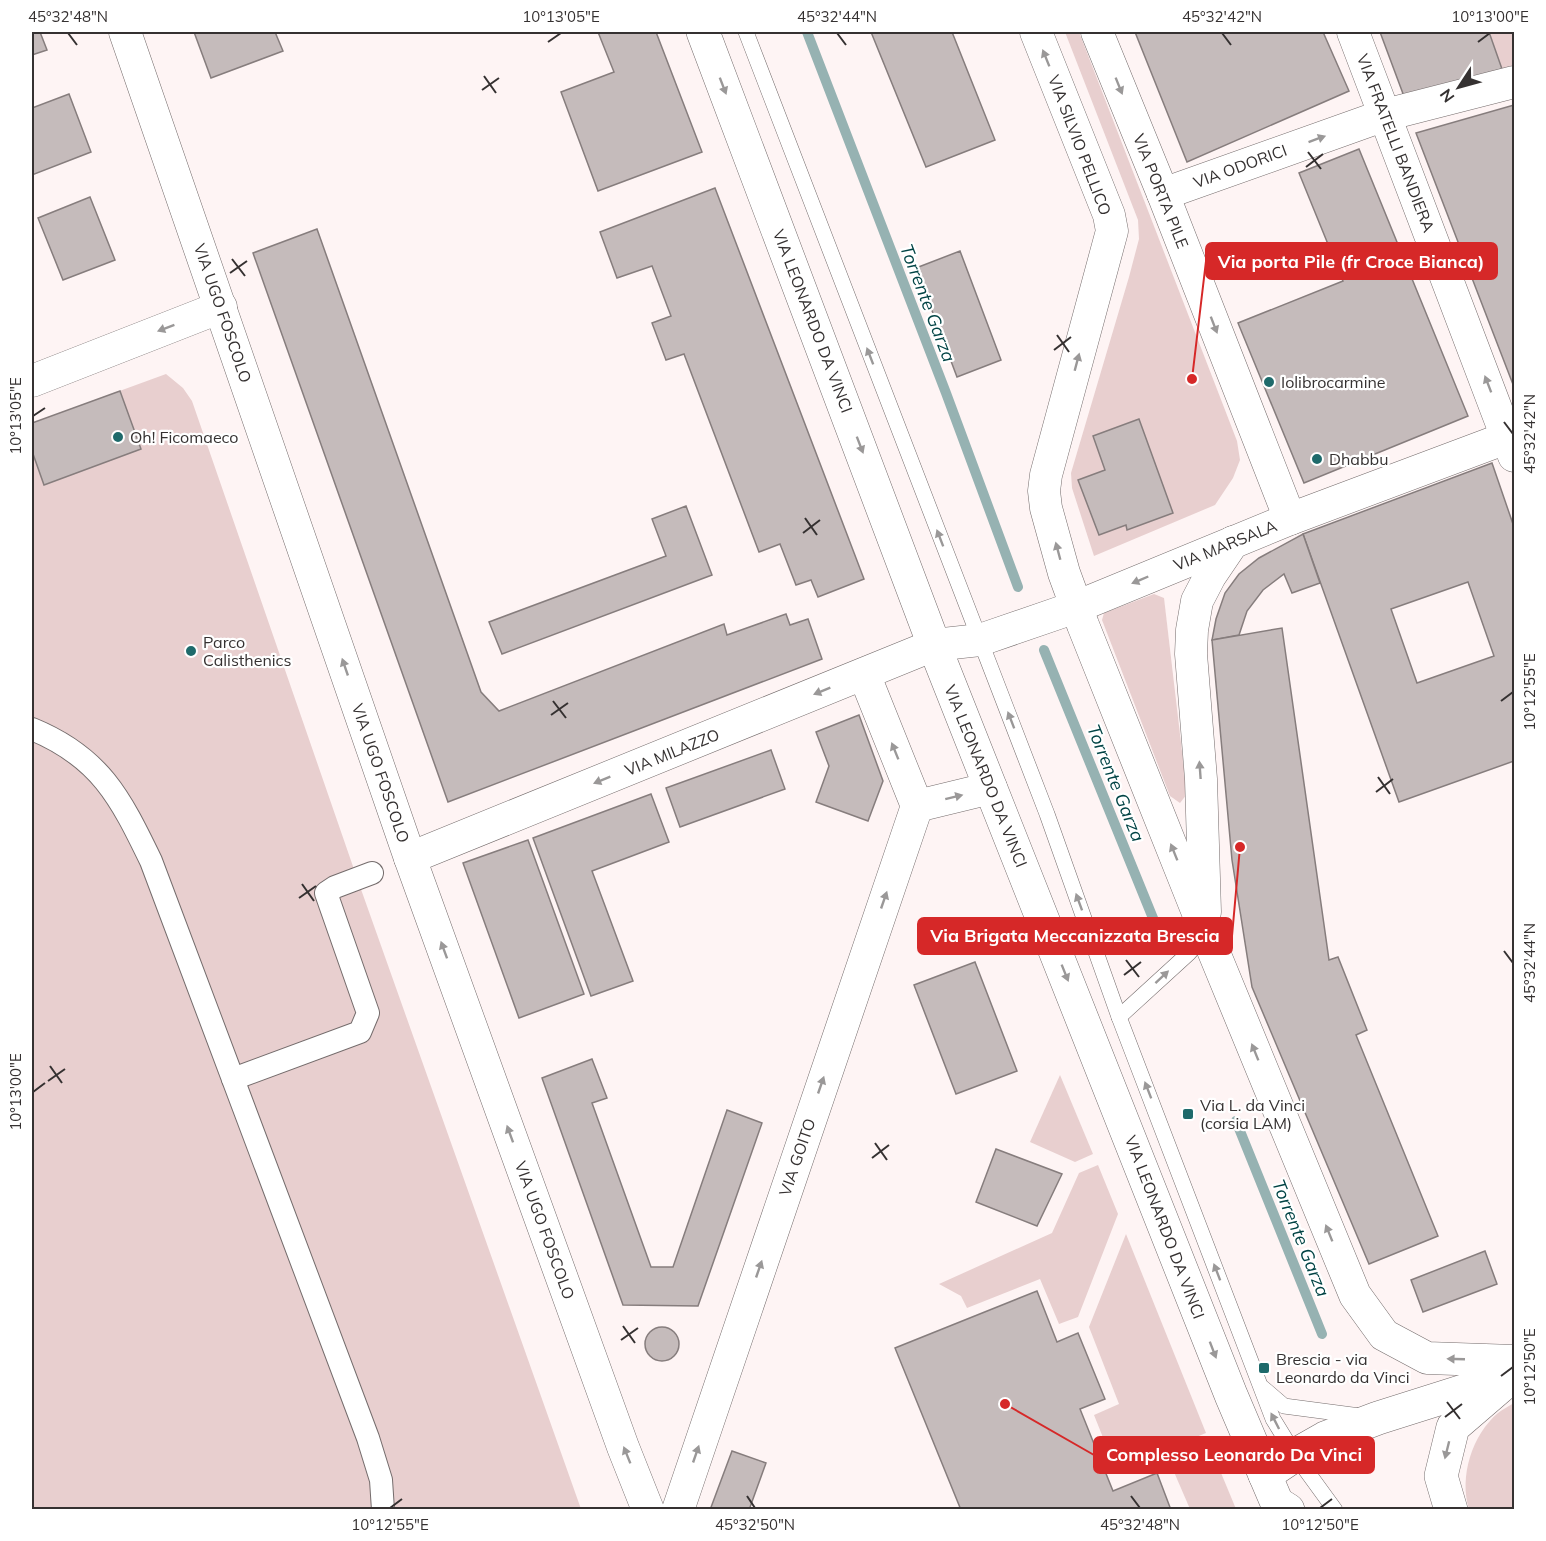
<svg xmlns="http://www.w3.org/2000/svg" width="1546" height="1541" font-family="Mulish,sans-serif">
<rect width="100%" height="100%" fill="#fef4f4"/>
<!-- green -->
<g fill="#e8cfcf">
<path d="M1065 32H1079L1237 441 1240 460 1233 478 1215 505 1094 556 1072 488 1071 473 1129 277 1139 239 1138 220Z"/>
<path d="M1489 32H1514V65L1502 69Z"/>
<path d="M166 374 183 388 192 401 357 878 581 1509 32 1510V423Z"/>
<path d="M1154 594 1164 598 1187 794 1180 803 1170 796 1102 620 1104 613Z"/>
<path d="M1060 1075 1093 1154 1075 1162 1030 1142Z"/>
<path d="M1098 1165 1118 1214 1078 1317 1059 1324 1040 1279 967 1308 961 1296 939 1284 1052 1233 1079 1173Z"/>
<path d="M1126 1234 1206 1433 1127 1465 1120 1448 1106 1445 1094 1415 1119 1404 1089 1327Z"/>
<path d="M1514 1403V1509H1469C1459 1477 1472 1435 1498 1413 1503 1409 1509 1406 1514 1403Z"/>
<path d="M1214 1456 1236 1509H1190L1174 1472Z"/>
</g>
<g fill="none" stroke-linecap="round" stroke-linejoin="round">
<!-- stream -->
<g stroke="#96b2b2" stroke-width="10">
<path d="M807 32 946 393 1018 587"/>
<path d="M1044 650 1157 928"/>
<path d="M1236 1121 1322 1334"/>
</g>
</g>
<!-- building -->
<g fill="#c5bbbb" stroke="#867d7d" stroke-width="1.5" fill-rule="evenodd">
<path d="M32 32H40L47 50 32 55Z"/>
<path d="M194 32H275L283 51 211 78Z"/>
<path d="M598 32H656L702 152 598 191 561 92 614 72Z"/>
<path d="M871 32H952L995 140 926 167Z"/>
<path d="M1135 32H1323L1349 91 1187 162Z"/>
<path d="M1380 32H1489L1502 69 1405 99Z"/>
<path d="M69 94 91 152 32 175V108Z"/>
<path d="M1514 105V387L1416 133Z"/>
<path d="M1359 149 1468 416 1304 483 1238 323 1343 281 1299 173Z"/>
<path d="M715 188 864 579 818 597 811 580 796 585 780 544 759 552 684 354 666 360 652 323 671 316 652 266 617 278 600 232Z"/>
<path d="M90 197 115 260 63 280 38 218Z"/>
<path d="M317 229 481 692 499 711 724 624 727 635 786 614 790 625 808 619 822 659 448 802 253 253Z"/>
<path d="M960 251 1001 360 957 377 916 268Z"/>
<path d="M120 391 141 449 44 485 32 451V423Z"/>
<path d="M1139 419 1173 513 1127 530 1126 525 1099 535 1078 480 1105 470 1093 436Z"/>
<path d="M1492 463 1514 527V761L1399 802 1303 534ZM1468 582 1494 656 1417 683 1391 609Z"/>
<path d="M686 506 712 575 502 654 489 622 666 556 652 519Z"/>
<path d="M1303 534 1320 583 1292 593 1284 574 1263 590 1247 611 1239 635 1212 640 1216 619 1225 593 1239 574 1259 558Z"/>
<path d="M1282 628 1329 960 1338 957 1367 1030 1356 1035 1438 1236 1369 1264 1252 987 1232 860 1212 640Z"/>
<path d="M859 715 883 781 868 821 816 802 829 766 816 732Z"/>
<path d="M771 750 785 789 680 827 666 788Z"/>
<path d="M651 794 669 842 592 871 633 981 591 996 533 838Z"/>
<path d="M528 840 584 994 519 1018 463 863Z"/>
<path d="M975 962 1017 1071 956 1094 914 985Z"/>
<path d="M592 1059 607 1098 592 1103 651 1267H673L727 1110 762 1123 698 1306 623 1305 542 1078Z"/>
<path d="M996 1149 1062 1174 1037 1226 976 1202Z"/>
<path d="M1485 1251 1497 1284 1423 1312 1411 1280Z"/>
<path d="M1037 1291 1057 1342 1078 1333 1105 1399 1080 1409 1113 1491 1157 1473 1171 1510H961L895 1348Z"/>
<circle cx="662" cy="1344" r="17"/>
<path d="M732 1451 766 1463 749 1510H710Z"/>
</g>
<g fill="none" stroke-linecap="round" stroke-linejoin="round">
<defs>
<g id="service">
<path d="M746 32 1047 814 1119 1017 1273 1419 1295 1455 1335 1510"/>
<path d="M1119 1017 1189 953 1206 933"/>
<path d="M1263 1388 1284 1406 1360 1416"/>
</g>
<g id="pedestrian">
<path d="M32 729C100 757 120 797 151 861L368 1438 381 1480 383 1510"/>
<path d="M233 1079 360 1032 368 1013 326 893 335 887 372 873"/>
</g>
<g id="minor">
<path d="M125 32 410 858 623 1447 648 1510"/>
<path d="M1036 32 1109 215 1112 231 1046 475 1044 491 1046 508 1064 573 1083 625 1206 933 1355 1295 1384 1335 1427 1358 1514 1361"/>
<path d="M1097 32 1163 194 1290 519"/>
<path d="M1353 32 1514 456"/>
<path d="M1163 194 1385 115 1514 82"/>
<path d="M32 381 221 307"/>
<path d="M917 806 991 788"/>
<path d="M410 858 934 645 980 640 1076 607 1290 519 1514 435"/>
<path d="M1205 912 1201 779 1191 654 1192 630 1197 601 1210 576 1233 542"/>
<path d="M678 1510 917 806 864 674"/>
</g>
<g id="secondary">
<path d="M703 32 934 645 1231 1395 1277 1503 1288 1510"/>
<path d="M1265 1475 1295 1455 1325 1438 1378 1418 1514 1375"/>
<path d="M1451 1510 1441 1476 1453 1427 1503 1384"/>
</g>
</defs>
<!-- service casing -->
<use href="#service" stroke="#746c6c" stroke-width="16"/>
<!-- pedestrian casing -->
<use href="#pedestrian" stroke="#746c6c" stroke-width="24"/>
<!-- minor casing -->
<use href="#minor" stroke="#746c6c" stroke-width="33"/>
<!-- secondary casing -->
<use href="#secondary" stroke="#746c6c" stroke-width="34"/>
<!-- service -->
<use href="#service" stroke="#fff" stroke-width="15"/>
<!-- pedestrian -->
<use href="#pedestrian" stroke="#fff" stroke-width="22"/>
<!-- minor -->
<use href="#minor" stroke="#fff" stroke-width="32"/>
<!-- secondary -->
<use href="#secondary" stroke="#fff" stroke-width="33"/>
</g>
<!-- one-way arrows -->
<defs><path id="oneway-solid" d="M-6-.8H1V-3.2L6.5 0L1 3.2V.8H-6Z" transform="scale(1.5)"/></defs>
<g fill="#9a9898">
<use href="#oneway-solid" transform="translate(1046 58) rotate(-112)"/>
<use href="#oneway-solid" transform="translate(723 86) rotate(69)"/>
<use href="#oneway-solid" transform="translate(1119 86) rotate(68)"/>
<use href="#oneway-solid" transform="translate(1317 139) rotate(-20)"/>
<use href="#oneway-solid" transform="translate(1214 325) rotate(69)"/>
<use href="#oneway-solid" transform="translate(166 328) rotate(159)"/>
<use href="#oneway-solid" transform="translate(870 356) rotate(-111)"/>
<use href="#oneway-solid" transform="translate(1077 362) rotate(-75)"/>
<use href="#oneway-solid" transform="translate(1488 384) rotate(-111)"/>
<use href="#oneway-solid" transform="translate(860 445) rotate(69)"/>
<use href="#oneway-solid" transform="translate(940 538) rotate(-111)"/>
<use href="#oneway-solid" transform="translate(1058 551) rotate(-105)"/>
<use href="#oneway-solid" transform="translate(1140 580) rotate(157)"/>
<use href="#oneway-solid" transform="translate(345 667) rotate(-109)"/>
<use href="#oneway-solid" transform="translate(822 691) rotate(158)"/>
<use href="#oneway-solid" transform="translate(1011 720) rotate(-111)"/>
<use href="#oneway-solid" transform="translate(895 751) rotate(-112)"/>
<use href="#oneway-solid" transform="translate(1200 770) rotate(-94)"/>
<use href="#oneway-solid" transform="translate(602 780) rotate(158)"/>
<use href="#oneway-solid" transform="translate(954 797) rotate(-14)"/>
<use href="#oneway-solid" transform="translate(1174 852) rotate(-112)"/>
<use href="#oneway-solid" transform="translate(884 900) rotate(-71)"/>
<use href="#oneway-solid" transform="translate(1079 902) rotate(-110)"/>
<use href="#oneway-solid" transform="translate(444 950) rotate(-110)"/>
<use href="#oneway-solid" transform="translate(1065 973) rotate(68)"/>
<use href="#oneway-solid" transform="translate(1162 977) rotate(-43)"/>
<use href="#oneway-solid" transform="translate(1255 1052) rotate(-112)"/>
<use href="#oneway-solid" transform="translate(821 1085) rotate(-71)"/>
<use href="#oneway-solid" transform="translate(1148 1090) rotate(-111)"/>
<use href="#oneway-solid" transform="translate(510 1134) rotate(-110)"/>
<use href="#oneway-solid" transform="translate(1329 1233) rotate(-112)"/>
<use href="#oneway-solid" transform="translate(759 1269) rotate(-71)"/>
<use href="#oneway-solid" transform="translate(1217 1272) rotate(-111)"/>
<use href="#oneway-solid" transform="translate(1213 1350) rotate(69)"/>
<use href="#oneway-solid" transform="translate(1456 1359) rotate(-178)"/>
<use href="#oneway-solid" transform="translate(1275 1421) rotate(-117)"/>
<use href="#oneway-solid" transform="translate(1447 1450) rotate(104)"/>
<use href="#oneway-solid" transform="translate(696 1454) rotate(-71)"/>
<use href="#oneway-solid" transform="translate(627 1455) rotate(-112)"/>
</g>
<!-- ticks -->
<path fill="none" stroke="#353131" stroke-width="2" d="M68 33 77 45M837 33 846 45M1222 33 1231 45M548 42 561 33M1478 42 1490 33M484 76 496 93M482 90 499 78M1308 152 1321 169M1306 167 1323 154M232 259 245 276M230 273 247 261M1057 335 1069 352M1054 350 1071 337M33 416 45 408M1504 422 1513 434M805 518 817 535M803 533 820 520M553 701 566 718M1501 701 1513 692M551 715 568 703M1378 777 1390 794M1376 792 1393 779M302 884 314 901M299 898 316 886M1504 951 1513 963M1126 960 1139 977M1124 975 1141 962M50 1066 62 1083M48 1081 65 1069M33 1092 45 1083M875 1143 887 1160M872 1158 889 1145M623 1326 635 1343M621 1340 638 1328M1501 1376 1513 1367M1447 1402 1460 1419M1445 1417 1462 1404M747 1496 755 1508M1131 1496 1140 1508M390 1508 402 1499M1320 1508 1332 1499"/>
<!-- markers -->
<g fill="#1e6a6b" stroke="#fff" stroke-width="2">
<circle cx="1269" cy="382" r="6"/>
<circle cx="118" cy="437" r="6"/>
<circle cx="1317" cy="459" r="6"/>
<circle cx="191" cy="651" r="6"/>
<rect x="1182" y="1108" width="12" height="12" rx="3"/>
<rect x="1258" y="1362" width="12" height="12" rx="3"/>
</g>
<g text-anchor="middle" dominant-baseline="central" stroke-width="4.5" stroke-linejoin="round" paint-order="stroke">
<!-- street labels -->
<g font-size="16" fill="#353131" stroke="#fff">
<text transform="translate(1396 143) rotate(69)">VIA FRATELLI BANDIERA</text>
<text transform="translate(1080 145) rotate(69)">VIA SILVIO PELLICO</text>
<text transform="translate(1240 166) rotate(-20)">VIA ODORICI</text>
<text transform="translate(1161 191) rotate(68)">VIA PORTA PILE</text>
<text transform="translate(223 313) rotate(71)">VIA UGO FOSCOLO</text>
<text transform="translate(813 321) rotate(69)">VIA LEONARDO DA VINCI</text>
<text transform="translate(1225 545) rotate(-22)">VIA MARSALA</text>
<text transform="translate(672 752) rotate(-22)">VIA MILAZZO</text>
<text transform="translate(381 773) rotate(71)">VIA UGO FOSCOLO</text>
<text transform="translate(986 776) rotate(68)">VIA LEONARDO DA VINCI</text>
<text transform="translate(797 1157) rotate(-71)">VIA GOITO</text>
<text transform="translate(1165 1227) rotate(69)">VIA LEONARDO DA VINCI</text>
<text transform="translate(545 1230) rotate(70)">VIA UGO FOSCOLO</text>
</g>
<!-- poi labels -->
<g font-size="16" fill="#353131" stroke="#fff" text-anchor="start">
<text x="1281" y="382">Iolibrocarmine</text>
<text x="130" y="437">Oh! Ficomaeco</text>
<text x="1329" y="459">Dhabbu</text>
<text x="203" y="642">Parco<tspan x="203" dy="18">Calisthenics</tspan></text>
<text x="1200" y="1105">Via L. da Vinci<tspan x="1200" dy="18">(corsia LAM)</tspan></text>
<text x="1276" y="1359">Brescia - via<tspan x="1276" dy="18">Leonardo da Vinci</tspan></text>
</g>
<!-- water labels -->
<g font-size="18" font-style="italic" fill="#014344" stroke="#fff">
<text transform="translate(928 303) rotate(69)">Torrente Garza</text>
<text transform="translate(1116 783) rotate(68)">Torrente Garza</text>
<text transform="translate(1301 1238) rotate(68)">Torrente Garza</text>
</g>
</g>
<!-- callouts -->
<path fill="none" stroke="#d62828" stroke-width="2" d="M1192 379L1206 261M1240 847L1232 936M1005 1404L1094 1455"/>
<g fill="#d62828" stroke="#fff" stroke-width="2">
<circle cx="1192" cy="379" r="6"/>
<circle cx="1240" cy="847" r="6"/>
<circle cx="1005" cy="1404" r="6"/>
</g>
<g fill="#d62828" stroke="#d62828" stroke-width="2">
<rect x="1206" y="243" width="291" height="36" rx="6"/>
<rect x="918" y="918" width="314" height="36" rx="6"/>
<rect x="1094" y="1437" width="280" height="36" rx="6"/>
</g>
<g font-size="18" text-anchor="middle" font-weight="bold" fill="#fff">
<text x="1351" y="268">Via porta Pile (fr Croce Bianca)</text>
<text x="1075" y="942">Via Brigata Meccanizzata Brescia</text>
<text x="1234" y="1461">Complesso Leonardo Da Vinci</text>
</g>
<!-- border -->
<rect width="1546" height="1541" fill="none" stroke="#ffffff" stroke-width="66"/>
<!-- north arrow -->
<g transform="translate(1459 87) rotate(234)" stroke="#ffffff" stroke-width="4.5" paint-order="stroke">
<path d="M0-4.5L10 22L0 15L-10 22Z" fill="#353131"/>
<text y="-9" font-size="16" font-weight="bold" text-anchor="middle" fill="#353131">N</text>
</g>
<rect x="33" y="33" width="1480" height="1475" fill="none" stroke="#353131" stroke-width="2"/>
<g font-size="15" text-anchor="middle" fill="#353131">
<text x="68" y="22">45°32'48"N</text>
<text x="561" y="22">10°13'05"E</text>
<text x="837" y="22">45°32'44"N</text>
<text x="1222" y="22">45°32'42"N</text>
<text x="1490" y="22">10°13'00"E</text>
<text transform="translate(16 416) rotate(-90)" y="5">10°13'05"E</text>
<text transform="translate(1530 434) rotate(-90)" y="5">45°32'42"N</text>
<text transform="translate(1530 692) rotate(-90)" y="5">10°12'55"E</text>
<text transform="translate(1530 963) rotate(-90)" y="5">45°32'44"N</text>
<text transform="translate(16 1092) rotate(-90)" y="5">10°13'00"E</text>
<text transform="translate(1530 1367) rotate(-90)" y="5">10°12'50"E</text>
<text x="390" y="1530">10°12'55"E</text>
<text x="755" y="1530">45°32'50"N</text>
<text x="1140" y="1530">45°32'48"N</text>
<text x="1320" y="1530">10°12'50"E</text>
</g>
</svg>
